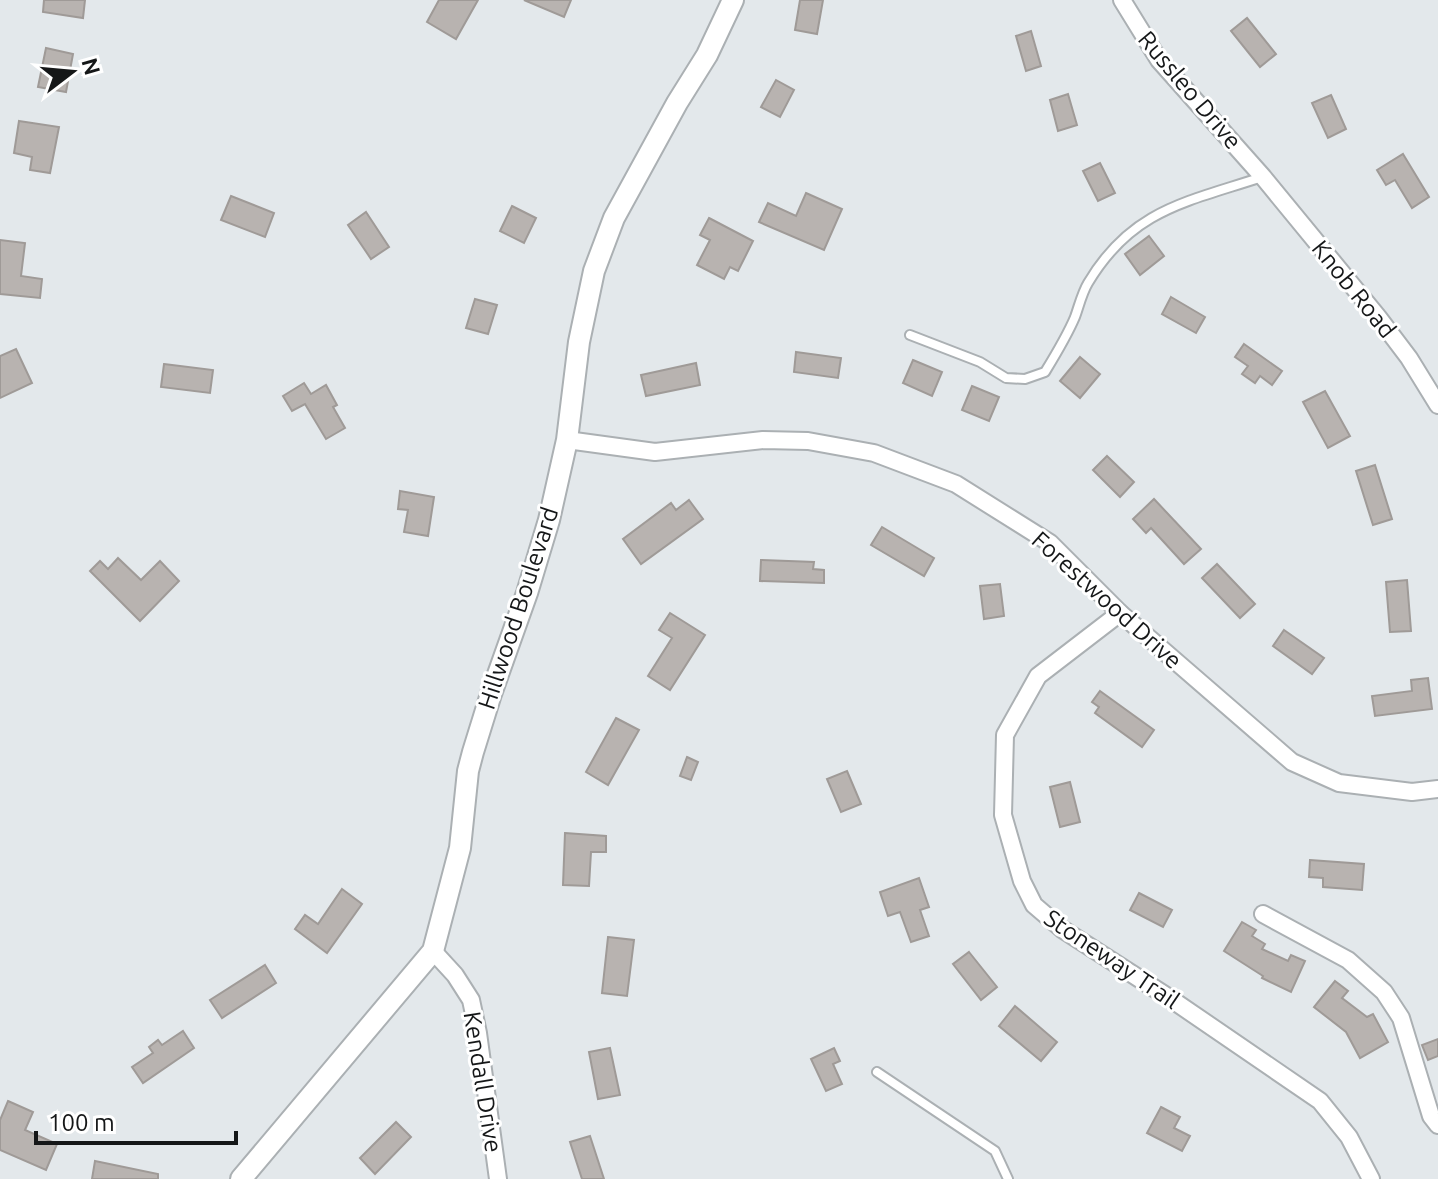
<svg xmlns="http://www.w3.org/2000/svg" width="1438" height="1179" font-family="Ubuntu,sans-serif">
<rect width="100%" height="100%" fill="#e3e8eb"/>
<!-- building -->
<g fill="#b8b3b0" stroke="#9f9a97" stroke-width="2">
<path d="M44 0H85L83 18 43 12Z"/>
<path d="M439 0H478L456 39 427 22Z"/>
<path d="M524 0H571L564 17Z"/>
<path d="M800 0H823L817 34 795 30Z"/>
<path d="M1247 18 1276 54 1260 67 1231 31Z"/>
<path d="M1031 31 1041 66 1026 71 1016 36Z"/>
<path d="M46 48 73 54 66 92 38 87Z"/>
<path d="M776 80 794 90 780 117 761 107Z"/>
<path d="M1068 94 1077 125 1058 131 1050 100Z"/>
<path d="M1331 95 1346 129 1328 138 1312 103Z"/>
<path d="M19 121 59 127 50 173 30 170 32 157 14 153Z"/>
<path d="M1403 154 1429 197 1412 208 1395 180 1386 185 1377 170Z"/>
<path d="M1100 163 1115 193 1098 201 1083 171Z"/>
<path d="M806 193 842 209 824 250 759 222 768 203 796 216Z"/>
<path d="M231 196 274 213 265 237 221 220Z"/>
<path d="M512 206 536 218 524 243 500 231Z"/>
<path d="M366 212 389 247 371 259 348 225Z"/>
<path d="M709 218 753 241 738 271 730 267 724 279 697 265 710 240 700 235Z"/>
<path d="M1149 236 1164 256 1140 275 1125 254Z"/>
<path d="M0 240 25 243 21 276 42 279 40 298 0 294Z"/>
<path d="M1171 297 1205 317 1196 333 1162 314Z"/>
<path d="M475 299 497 305 488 334 466 328Z"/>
<path d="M1244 344 1282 371 1272 385 1260 376 1255 383 1242 374 1248 366 1235 357Z"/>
<path d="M16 349 32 383 0 398V356Z"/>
<path d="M796 352 841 358 838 378 794 372Z"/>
<path d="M1080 357 1100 374 1080 398 1060 381Z"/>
<path d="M913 360 942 372 932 396 903 383Z"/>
<path d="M696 363 700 385 646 396 641 375Z"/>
<path d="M164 364 213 370 210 393 161 387Z"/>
<path d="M304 383 311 394 326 385 337 405 333 407 345 428 326 439 305 404 292 411 283 396Z"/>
<path d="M972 386 999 397 989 421 962 410Z"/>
<path d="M1325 391 1350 436 1328 448 1303 402Z"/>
<path d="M1107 456 1134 482 1120 497 1093 470Z"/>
<path d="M1375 465 1392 519 1373 525 1356 471Z"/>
<path d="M400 491 434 497 428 536 404 532 408 510 398 509Z"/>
<path d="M1154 499 1201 549 1184 564 1151 528 1146 533 1133 519Z"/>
<path d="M689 500 703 519 641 564 623 539 671 503 676 510Z"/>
<path d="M882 527 934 558 924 576 871 545Z"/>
<path d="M118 558 141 580 160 561 179 581 140 621 90 571 100 561 108 569Z"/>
<path d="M761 560 814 562 813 569 824 570V583L760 581Z"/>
<path d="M1217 564 1255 604 1240 618 1202 578Z"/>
<path d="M1407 580 1411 631 1390 632 1386 582Z"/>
<path d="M1000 584 1004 616 984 619 980 586Z"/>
<path d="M670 613 705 635 670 690 648 676 672 638 659 630Z"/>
<path d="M1284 630 1324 658 1312 674 1273 646Z"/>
<path d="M1428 678 1432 709 1375 716 1372 696 1412 691 1411 680Z"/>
<path d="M1100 691 1154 730 1142 747 1095 713 1099 707 1092 702Z"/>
<path d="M616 718 639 730 608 785 586 772Z"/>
<path d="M687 757 698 762 691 780 680 776Z"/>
<path d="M847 771 861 804 841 812 827 779Z"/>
<path d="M1070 782 1080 822 1060 827 1050 787Z"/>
<path d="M565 833 606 836V852H591L589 886 563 885Z"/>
<path d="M1310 860 1364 864 1362 890 1323 887V878L1309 877Z"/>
<path d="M919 878 929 907 920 910 929 936 911 942 900 912 888 916 880 892Z"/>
<path d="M342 889 362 904 327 953 295 929 305 915 318 924Z"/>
<path d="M1139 893 1172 910 1163 927 1130 910Z"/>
<path d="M1242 922 1256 930 1252 936 1265 944 1262 949 1288 961 1291 955 1305 961 1291 992 1262 978 1263 976 1224 951Z"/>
<path d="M608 937 634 940 627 996 602 993Z"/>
<path d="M969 952 997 987 981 1000 953 964Z"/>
<path d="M265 965 276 983 222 1018 210 1000Z"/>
<path d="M1335 981 1348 991 1342 998 1367 1017 1373 1014 1388 1042 1360 1058 1346 1032 1314 1007Z"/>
<path d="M1015 1006 1057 1042 1041 1061 999 1026Z"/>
<path d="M183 1031 194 1048 143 1083 132 1067 153 1053 149 1047 158 1040 162 1045Z"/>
<path d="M1438 1039V1056L1428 1060 1422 1045Z"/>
<path d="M610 1048 620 1095 598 1099 589 1052Z"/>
<path d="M834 1048 840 1061 833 1064 842 1084 826 1091 811 1059Z"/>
<path d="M8 1101 33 1112 25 1130 57 1144 46 1170 0 1150V1120Z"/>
<path d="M1161 1107 1180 1117 1174 1128 1190 1136 1182 1151 1147 1133Z"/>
<path d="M396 1122 411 1137 375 1174 360 1158Z"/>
<path d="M590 1136 604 1179H582L570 1142Z"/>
<path d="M95 1161 158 1174V1179H92Z"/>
</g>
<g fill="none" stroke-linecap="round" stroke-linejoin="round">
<defs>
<g id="service">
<path d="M910 335 980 362 1006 378 1025 379 1045 372C1056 354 1067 336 1075 317 1079 306 1082 293 1088 283 1132 209 1187 202 1262 177"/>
<path d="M877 1072 995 1151 1008 1179"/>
</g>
<g id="minor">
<path d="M1122 0 1159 60 1263 177 1378 317 1409 358 1438 405"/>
<path d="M567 440 655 452 763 440 808 441 874 453 956 484 1050 543 1120 613 1292 762 1339 783 1412 792 1438 789"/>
<path d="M1120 613 1038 676 1005 735 1003 815 1022 881 1034 905 1062 929 1171 999 1320 1101 1349 1137 1371 1179"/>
<path d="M1263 914 1348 960 1384 992 1401 1018 1431 1116 1438 1125"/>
<path d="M433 951 455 975 471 1000 478 1033 498 1179"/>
</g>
<path id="tertiary" d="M241 1179 433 951 460 848 468 771 473 752 491 694 527 593 549 520 567 440 579 342 594 271 614 218 677 103 707 55 733 0"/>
</defs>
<!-- service casing -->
<use href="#service" stroke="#abb0b3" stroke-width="12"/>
<!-- minor casing -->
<use href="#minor" stroke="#abb0b3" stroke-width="20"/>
<!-- tertiary casing -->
<use href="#tertiary" stroke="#abb0b3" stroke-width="24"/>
<!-- service -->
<use href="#service" stroke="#fff" stroke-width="8"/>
<!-- minor -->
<use href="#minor" stroke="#fff" stroke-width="16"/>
<!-- tertiary -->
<use href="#tertiary" stroke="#fff" stroke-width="20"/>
</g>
<g text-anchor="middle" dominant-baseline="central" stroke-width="6" stroke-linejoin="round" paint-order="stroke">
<!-- street labels -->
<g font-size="24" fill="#151718" stroke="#fff">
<text transform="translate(1190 90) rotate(50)">Russleo Drive</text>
<text transform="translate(1354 289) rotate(51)">Knob Road</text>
<text transform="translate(1107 600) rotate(42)">Forestwood Drive</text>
<text transform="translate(518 608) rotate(-72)">Hillwood Boulevard</text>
<text transform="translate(1112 959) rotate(34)">Stoneway Trail</text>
<text transform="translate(483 1082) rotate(81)">Kendall Drive</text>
</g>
</g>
<!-- north arrow -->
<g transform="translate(72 72) rotate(74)" stroke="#ffffff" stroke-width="6" paint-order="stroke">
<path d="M0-6L14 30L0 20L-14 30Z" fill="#151718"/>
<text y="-12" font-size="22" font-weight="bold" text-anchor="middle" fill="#151718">N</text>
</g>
<!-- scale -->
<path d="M36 1131v12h200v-12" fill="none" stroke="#151718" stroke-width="4"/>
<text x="48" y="1131" font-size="24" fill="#151718" stroke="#ffffff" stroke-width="6" paint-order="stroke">100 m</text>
</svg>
